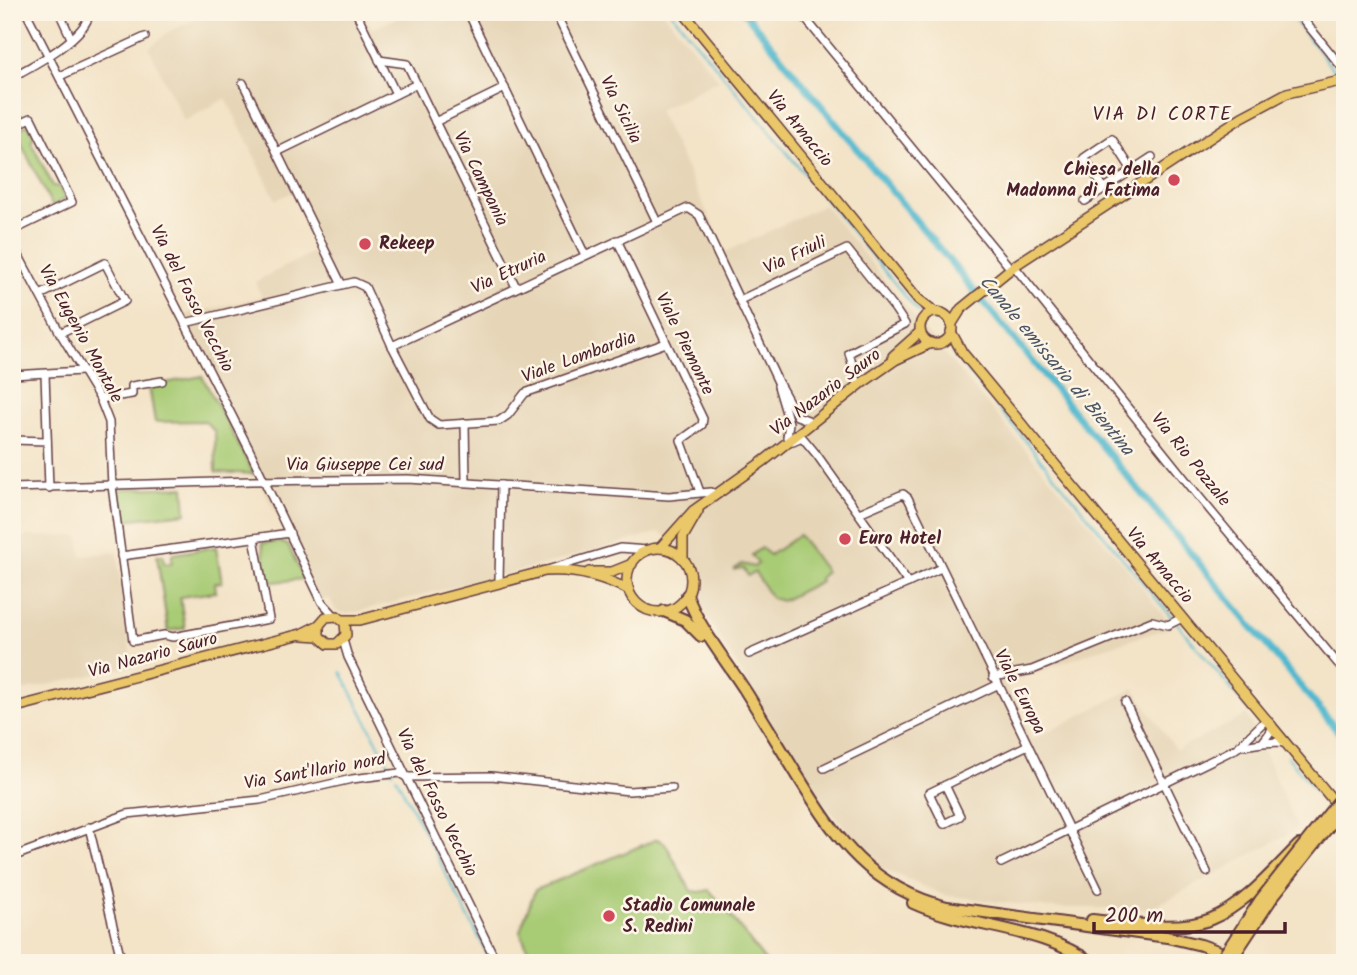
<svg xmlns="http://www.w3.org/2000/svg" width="1357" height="975" font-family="Kalam,sans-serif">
<rect width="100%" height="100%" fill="#fcf5e5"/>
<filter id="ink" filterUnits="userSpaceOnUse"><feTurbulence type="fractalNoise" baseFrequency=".0143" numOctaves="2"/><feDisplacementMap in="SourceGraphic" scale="14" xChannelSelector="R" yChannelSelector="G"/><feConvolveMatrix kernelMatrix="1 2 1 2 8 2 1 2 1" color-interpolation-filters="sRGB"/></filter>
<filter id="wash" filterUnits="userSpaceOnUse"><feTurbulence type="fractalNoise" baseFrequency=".00686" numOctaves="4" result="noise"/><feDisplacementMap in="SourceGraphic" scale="28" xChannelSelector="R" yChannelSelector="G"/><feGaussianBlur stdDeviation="1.57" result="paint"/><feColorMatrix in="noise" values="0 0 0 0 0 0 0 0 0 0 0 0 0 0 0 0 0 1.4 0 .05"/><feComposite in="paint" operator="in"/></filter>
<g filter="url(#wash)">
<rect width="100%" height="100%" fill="#f3e3c7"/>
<!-- built -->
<g fill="#e6d5b7">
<path d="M211 12H363L372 29 409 12H663L719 80 658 110 726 252 824 205 942 351 1135 578 1172 627 1097 650 1005 684 1032 740 1134 688 1176 750 1247 715 1298 829 1152 908H1050L944 895 880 868 813 791 697 600 699 571 689 552 660 532 553 562 347 614 336 611 329 598 316 603 290 550V544L179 316 262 297 255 282 319 249 292 192 276 200 226 98 184 121 149 48 168 32Z"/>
<path d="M12 536H79L82 556 117 552 132 666 12 693Z"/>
</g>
<!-- green -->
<g fill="#a8cb75" stroke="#797550" stroke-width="2">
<path d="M28 124 34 137 31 142 53 186H59L65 199 52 206 15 131Z"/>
<path d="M202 376 254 474 216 472 215 432 205 421 155 422 149 386Z"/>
<path d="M184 487 186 513 123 520 118 491 121 489Z"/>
<path d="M799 535 826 572 819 578 821 581 782 601 771 598 755 572 748 576 743 568 733 570 742 564 754 567 758 564 752 555 761 548 770 555Z"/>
<path d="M280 542 288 545 304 579 264 583 263 570H266L262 543Z"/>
<path d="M216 547 222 582 215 583 216 592 180 597 185 628 168 631 157 556 163 555 164 564 172 563V554Z"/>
<path d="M657 839 665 843 691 891 700 892 709 890C731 913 747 939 767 963H533L520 931 535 890Z"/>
</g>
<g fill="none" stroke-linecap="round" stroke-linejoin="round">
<!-- stream -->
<g stroke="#50b8ce" stroke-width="2">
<path d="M671 12 919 313"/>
<path d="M1288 12 1335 72"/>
<path d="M952 352 1173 619"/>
<path d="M1177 623 1250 712"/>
<path d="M341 672 393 772"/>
<path d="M1287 756 1329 808"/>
<path d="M396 777 492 963"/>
<path d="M1339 820 1345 827"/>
</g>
<!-- canal -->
<path stroke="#50b8ce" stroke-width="7" d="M744 12 1345 740"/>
</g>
</g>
<g filter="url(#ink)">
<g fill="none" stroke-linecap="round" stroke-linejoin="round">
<defs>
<g id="minor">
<path d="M26 12 248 447 322 602 334 615"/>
<path d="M59 12 71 38"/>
<path d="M356 12 396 94"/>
<path d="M468 12 585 255"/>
<path d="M555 12 657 222"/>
<path d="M800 12 1011 269"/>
<path d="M1297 12 1345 71"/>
<path d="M12 18 20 12"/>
<path d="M379 60 407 64 516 287"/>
<path d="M60 76 145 37"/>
<path d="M12 77C34 65 86 38 90 12"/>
<path d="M243 83 341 283"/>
<path d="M435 122 505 88"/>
<path d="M12 127 31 118 72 202 12 231"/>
<path d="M277 152 417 84"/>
<path d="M1104 188 1084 158 1112 139 1132 170"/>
<path d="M1085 201 1152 157"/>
<path d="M617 240 703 419 702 425 681 440 700 492"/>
<path d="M12 243 60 333 100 399 109 422 112 486 133 641 164 635 173 637 269 619 254 538"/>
<path d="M1014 266 1200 498 1345 672"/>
<path d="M40 295 105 263 125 301 60 333"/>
<path d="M740 300 847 249 895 309 905 324 849 353 857 381"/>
<path d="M185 323 354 282 365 287 392 346 688 208 699 215 778 382 797 416 808 420"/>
<path d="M392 346 430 419 439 425 499 421 508 415 525 393 666 343"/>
<path d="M45 374 49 488"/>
<path d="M12 375 82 371"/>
<path d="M778 386 789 423 787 437"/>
<path d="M100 399 132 394V386L162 381"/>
<path d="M465 423 466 482"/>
<path d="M12 440 47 441"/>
<path d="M793 441 802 437 817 455 908 583 941 568"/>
<path d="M12 488 251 481 408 479 669 496 711 492 716 494"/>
<path d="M859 513 903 494 908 498 1098 889"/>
<path d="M121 556 290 533"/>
<path d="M547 570 620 548 648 550"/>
<path d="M499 582 501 485"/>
<path d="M343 640 348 657 497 963"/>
<path d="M749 654 908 583"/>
<path d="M993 677 1032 670 1152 621 1168 625 1182 618"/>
<path d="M1125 702 1207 872"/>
<path d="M1262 743 1280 742 1286 744"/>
<path d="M1243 746 1262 743 1271 731 1272 725"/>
<path d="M824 768 997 685"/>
<path d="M945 785 960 816 944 824 929 793 1028 745"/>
<path d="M89 827 122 963"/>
<path d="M12 857 127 814 260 800 352 779 399 773 406 777 491 776 629 791 672 788"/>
<path d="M1001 863 1237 748 1267 719"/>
</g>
<g id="major">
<path d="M683 12 918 299 935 312"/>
<circle cx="936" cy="328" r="16"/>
<path d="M951 325 961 309 1014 266 1242 117 1287 93 1345 80"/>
<path d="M951 332 962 352 1332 799"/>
<path d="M893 356 920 332"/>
<path d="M660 548 693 511 765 460 862 383 895 360 931 343"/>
<circle cx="659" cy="580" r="32"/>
<path d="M683 559V537L698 511"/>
<path d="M589 572H612L632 564"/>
<path d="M342 620H360L545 571C574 569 604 577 629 590"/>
<path d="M303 635 319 636 328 644H337L346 635 345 623 337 616 326 617 319 625V636"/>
<path d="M12 708 301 634 319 625"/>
</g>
<g id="highway">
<path d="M687 595C701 632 727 661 748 695 765 723 782 750 799 778 838 841 871 888 947 907L1167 937 1201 945 1220 952"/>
<path d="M664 611 685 620 701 636"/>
<path d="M913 903C970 929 1040 926 1092 963"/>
<path d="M1092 920C1125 923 1180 932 1211 919 1246 904 1273 871 1299 845"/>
</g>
</defs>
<!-- minor casing -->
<use href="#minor" stroke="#633c42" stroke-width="10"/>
<!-- major casing -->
<use href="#major" stroke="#633c42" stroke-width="12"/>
<!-- highway casing -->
<use href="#highway" stroke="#633c42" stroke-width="14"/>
<!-- minor -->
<use href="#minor" stroke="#fff" stroke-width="7"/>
<!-- major -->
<use href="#major" stroke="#eac769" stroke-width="9"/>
<!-- highway -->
<use href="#highway" stroke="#eac769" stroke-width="10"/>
<defs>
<g id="highway-bridge">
<path d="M1219 963 1261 899 1345 793"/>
<path d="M1229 963 1274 895 1345 806"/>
</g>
</defs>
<!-- highway-bridge casing -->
<use href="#highway-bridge" stroke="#633c42" stroke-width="14" stroke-linecap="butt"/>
<!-- highway-bridge -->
<use href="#highway-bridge" stroke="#eac769" stroke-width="10"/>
</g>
</g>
<!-- markers -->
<g fill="#d1495b" stroke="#fcf5e5" stroke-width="2.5">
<circle cx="1174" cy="180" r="7"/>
<circle cx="365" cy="244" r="7"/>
<circle cx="845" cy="539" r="7"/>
<circle cx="609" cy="916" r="7"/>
</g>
<g text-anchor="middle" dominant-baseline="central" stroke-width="5" stroke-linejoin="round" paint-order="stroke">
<!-- street labels -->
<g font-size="18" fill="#4a1f2b" stroke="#fcf5e5">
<text transform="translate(620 110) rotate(64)">Via Sicilia</text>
<text transform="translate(799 129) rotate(51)">Via Arnaccio</text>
<text transform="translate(480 179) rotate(64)">Via Campania</text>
<text transform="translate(795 256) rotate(-25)">Via Friuli</text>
<text transform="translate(509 273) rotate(-25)">Via Etruria</text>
<text transform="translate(191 299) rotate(63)">Via del Fosso Vecchio</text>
<text transform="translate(80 334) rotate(61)">Via Eugenio Montale</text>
<text transform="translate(684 344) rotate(64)">Viale Piemonte</text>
<text transform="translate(579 358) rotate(-20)">Viale Lombardia</text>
<text transform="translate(826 393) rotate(-37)">Via Nazario Sauro</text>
<text transform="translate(1190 460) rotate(51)">Via Rio Pozzale</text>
<text x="365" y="465">Via Giuseppe Cei sud</text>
<text transform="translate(1159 566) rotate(50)">Via Arnaccio</text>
<text transform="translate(153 656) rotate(-15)">Via Nazario Sauro</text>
<text transform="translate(1019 692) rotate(63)">Viale Europa</text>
<text transform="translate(315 772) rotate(-10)">Via Sant'Ilario nord</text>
<text transform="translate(436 803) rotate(64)">Via del Fosso Vecchio</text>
</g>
<!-- poi labels -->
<g font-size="18" font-weight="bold" fill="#4a1f2b" stroke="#fcf5e5" text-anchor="start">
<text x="1160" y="170" text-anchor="end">Chiesa della<tspan x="1160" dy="21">Madonna di Fatima</tspan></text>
<text x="379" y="244">Rekeep</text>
<text x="859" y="539">Euro Hotel</text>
<text x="623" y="906">Stadio Comunale<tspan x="623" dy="21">S. Redini</tspan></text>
</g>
<!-- neighbourhood labels -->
<g font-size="19" letter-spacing="2" fill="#4a1f2b" stroke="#fcf5e5">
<text x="1163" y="115">VIA DI CORTE</text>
</g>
<!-- water labels -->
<g font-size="19" font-style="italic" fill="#4c5564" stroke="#fcf5e5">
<text transform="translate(1056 366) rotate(50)">Canale emissario di Bientina</text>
</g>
</g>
<!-- margin -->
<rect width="1357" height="975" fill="none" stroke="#fcf5e5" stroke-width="42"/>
<!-- scale -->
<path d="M1094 922v10h191v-10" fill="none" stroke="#4a1f2b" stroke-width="3.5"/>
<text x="1105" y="922" font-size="21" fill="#4a1f2b" stroke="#fcf5e5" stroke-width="5" paint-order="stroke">200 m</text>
</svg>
